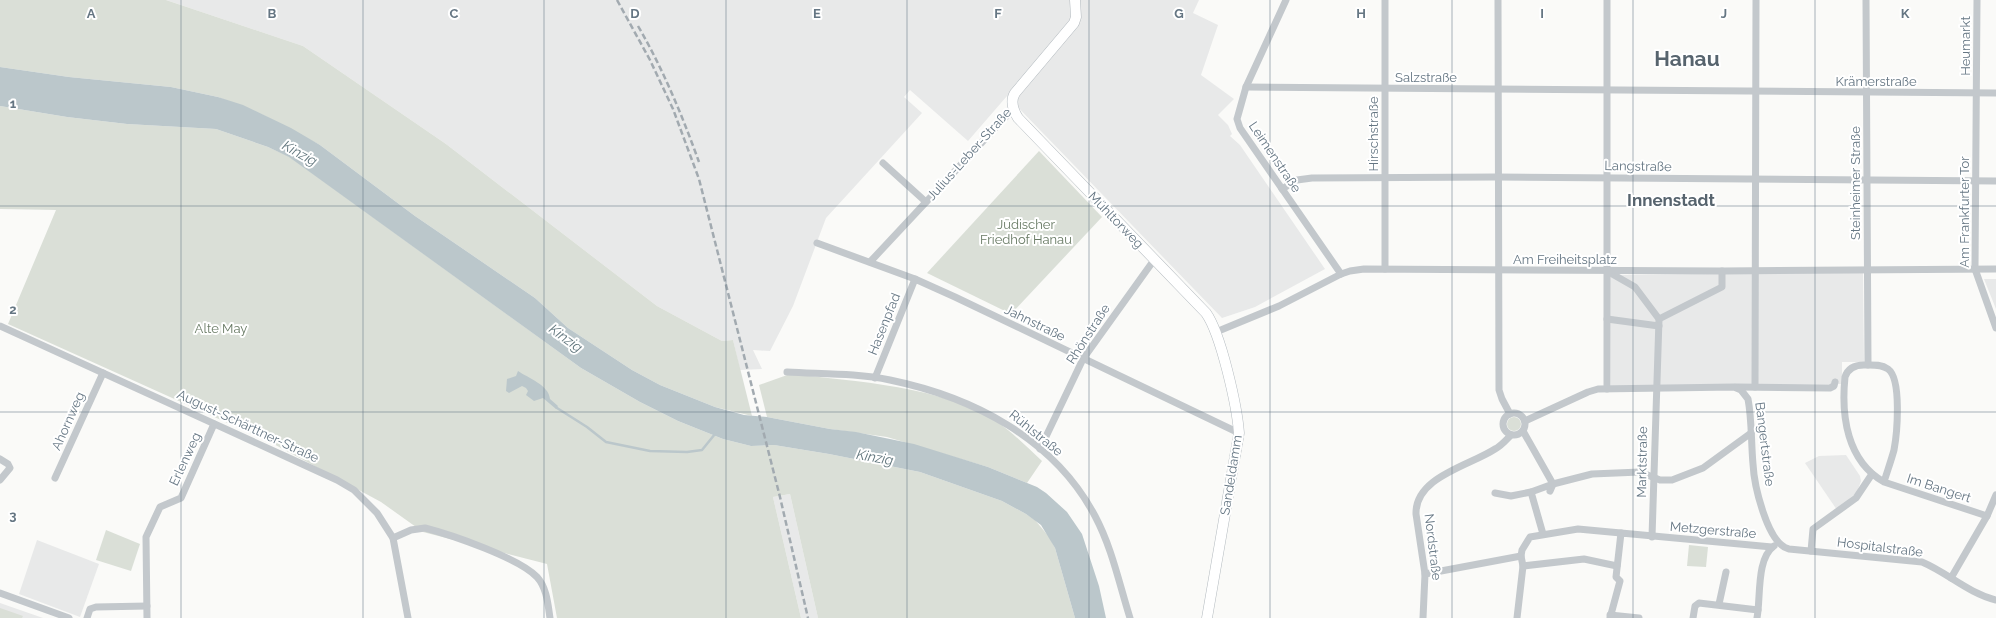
<svg xmlns="http://www.w3.org/2000/svg" width="1996" height="618" font-family="Raleway,sans-serif">
<rect width="100%" height="100%" fill="#fafaf8"/>
<!-- built -->
<g fill="#e8e9e9">
<path d="M166 0H1199L1193 13 1218 25 1201 75 1234 99 1218 115 1228 125 1232 134 1230 136 1240 145 1325 269 1255 307 1222 318 1007 96 968 141 910 90 904 97 922 113 826 218 793 306 770 351 753 350 762 369 740 370 733 340 722 341 657 306 446 144 303 46Z"/>
<path d="M1863 272 1864 362H1842V384L1611 387 1610 275Z"/>
<path d="M1984 279H1996V309Z"/>
<path d="M1846 455 1860 476 1861 481 1857 492 1837 510 1805 463 1819 456Z"/>
<path d="M790 494 818 618H801L773 497Z"/>
<path d="M37 540 99 564 80 617 19 594Z"/>
<path d="M0 603 43 618H0Z"/>
</g>
<!-- green -->
<g fill="#dadfd7">
<path d="M0 0H166L303 46 446 144 657 306 722 341 733 340 752 416 715 407 660 385 632 370 568 328 535 298 415 216 320 145 263 115 218 97 171 87 69 77 0 67Z"/>
<path d="M0 106 67 117 127 124 216 129 268 147 290 157 581 368 640 402 678 421 723 439 751 446 774 445 829 454 920 472 1002 501 1026 514 1035 520 1050 538 1055 548 1075 618H818L790 494 773 497 801 618H557L547 564 423 532 381 502 270 442 8 324 56 210 0 209Z"/>
<path d="M1039 151 1102 217 1011 314 927 273Z"/>
<path d="M790 374C853 381 945 386 999 423 1014 434 1028 448 1042 461L1027 483 988 467 887 437 830 429 767 417 759 385Z"/>
<circle cx="1514" cy="424" r="7"/>
<path d="M106 530 140 544 131 571 96 560Z"/>
<path d="M1689 545 1708 547 1706 567 1687 566Z"/>
<path d="M0 608 23 616 22 618H0Z"/>
</g>
<!-- water -->
<g fill="#bbc7cb">
<path d="M0 67 69 77 171 87 218 97 243 105 291 128 320 145 415 216 535 298 568 328 632 370 660 385 715 407 744 415 767 417 830 429 856 432 914 444 988 467 1037 487 1046 493 1067 512 1082 534 1099 586 1106 618H1075L1055 548 1041 525 1026 514 1002 501 920 472 829 454 774 445 751 446 723 439 678 421 640 402 581 368 289 157 268 147 216 129 127 124 67 117 0 106Z"/>
<path d="M518 371C528 378 549 385 550 399L558 406 556 409 543 398 534 401 526 395 528 391 526 388 522 386 509 393 506 391 507 379 516 376Z"/>
</g>
<g fill="none" stroke-linecap="round" stroke-linejoin="round">
<!-- stream -->
<path stroke="#bbc7cb" stroke-width="2.5" d="M557 408 587 427 606 442 650 451 687 452 702 450 715 434"/>
<defs>
<path id="secondary" d="M1075 0 1076 17 1074 23 1015 93C1010 101 1013 110 1018 118L1206 313C1221 334 1237 406 1239 433L1207 618"/>
</defs>
<!-- secondary casing -->
<use href="#secondary" stroke="#b3babf" stroke-width="11"/>
<!-- street -->
<g stroke="#c3c8cc" stroke-width="7">
<path d="M1286 0 1246 87 1237 119 1240 128 1341 274"/>
<path d="M1498 0 1499 390 1502 399 1510 414"/>
<path d="M1866 0 1868 365"/>
<path d="M1977 0 1975 269 1996 328"/>
<path d="M1246 87 1996 93"/>
<path d="M883 163 926 202"/>
<path d="M1282 189 1297 180 1312 178 1497 177 1996 181"/>
<path d="M817 243 915 279 955 297 1239 433"/>
<path d="M870 262 1013 109"/>
<path d="M1385 269V0"/>
<path d="M1607 271 1635 287 1659 319 1652 537"/>
<path d="M1607 319 1659 326"/>
<path d="M1659 319 1722 287V271"/>
<path d="M0 326 289 458 337 480 354 490 377 513 393 538 408 618"/>
<path d="M1216 332 1279 306 1341 274 1350 271 1364 269 1722 271 1996 269"/>
<path d="M787 372C821 374 857 373 890 380 972 397 1054 438 1095 516 1112 548 1119 583 1130 618"/>
<path d="M875 378 915 279"/>
<path d="M1736 387 1830 388 1834 386 1835 382"/>
<path d="M1755 387 1756 0"/>
<path d="M1607 389V0"/>
<circle cx="1514" cy="424" r="11"/>
<path d="M1525 421 1588 392 1598 389 1734 387 1741 390 1748 399C1752 420 1751 442 1753 464 1754 484 1767 544 1789 549L1922 562C1948 573 1968 593 1996 600"/>
<path d="M1523 431 1553 484 1550 491"/>
<path d="M1040 449 1083 359 1154 260"/>
<path d="M0 459 8 464 10 468 0 480"/>
<path d="M55 478 103 373"/>
<path d="M1884 482C1887 472 1891 461 1894 450 1897 434 1902 379 1888 369 1881 364 1872 365 1864 365 1855 365 1848 368 1845 377 1841 416 1847 461 1884 482L1987 516"/>
<path d="M1531 492 1543 534"/>
<path d="M1495 493 1511 496 1531 492 1553 484 1592 474 1640 472 1660 480H1672L1703 468 1751 433"/>
<path d="M393 538 411 530 425 528C452 535 519 558 537 577 547 588 548 605 550 618"/>
<path d="M1811 551 1813 529 1856 498 1872 474"/>
<path d="M1523 566 1584 559 1617 566"/>
<path d="M1425 574 1521 556"/>
<path d="M1951 578 1987 516 1996 495"/>
<path d="M0 593 69 618"/>
<path d="M1719 604 1726 572"/>
<path d="M1610 615 1639 618"/>
<path d="M87 618 90 609 96 607 147 606"/>
<path d="M147 618 146 537 160 507 181 498 214 424"/>
<path d="M1423 618 1425 574 1416 514C1415 477 1469 466 1495 449 1501 446 1506 440 1511 435"/>
<path d="M1517 618 1523 566 1521 556 1522 550 1530 537 1578 529 1621 533"/>
<path d="M1610 618 1620 581 1616 577 1621 533 1772 547"/>
<path d="M1693 618 1695 606 1699 603 1758 610"/>
<path d="M1757 618C1761 597 1756 559 1774 546"/>
</g>
<!-- secondary -->
<use href="#secondary" stroke="#fff" stroke-width="10"/>
<!-- rail -->
<g stroke="#a2aab0" stroke-width="2.5" stroke-dasharray="6 3" stroke-linecap="butt">
<path d="M617 0 650 60 673 109 699 179 780 497 808 618"/>
<path d="M638 26C663 69 682 115 699 162"/>
</g>
</g>
<!-- grid -->
<path fill="none" stroke="#657683" stroke-width="1" stroke-opacity="0.55" d="M181 0V618M363 0V618M544 0V618M726 0V618M907 0V618M1089 0V618M1270 0V618M1452 0V618M1633 0V618M1815 0V618M0 206H1996M0 412H1996"/>
<g text-anchor="middle" dominant-baseline="central" stroke-width="4" stroke-linejoin="round" paint-order="stroke">
<!-- street labels -->
<g font-size="13" fill="#657683" stroke="#fff">
<text transform="translate(1965 46) rotate(-90)">Heumarkt</text>
<text x="1426" y="77">Salzstraße</text>
<text x="1876" y="81">Krämerstraße</text>
<text transform="translate(1373 134) rotate(-90)">Hirschstraße</text>
<text transform="translate(969 154) rotate(-48)">Julius-Leber-Straße</text>
<text transform="translate(1275 157) rotate(56)">Leimenstraße</text>
<text transform="translate(1638 166) rotate(1)">Langstraße</text>
<text transform="translate(1855 183) rotate(-90)">Steinheimer Straße</text>
<text transform="translate(1964 212) rotate(-90)">Am Frankfurter Tor</text>
<text transform="translate(1116 220) rotate(46)">Mühltorweg</text>
<text x="1565" y="259">Am Freiheitsplatz</text>
<text transform="translate(1035 323) rotate(26)">Jahnstraße</text>
<text transform="translate(884 324) rotate(-68)">Hasenpfad</text>
<text transform="translate(1088 334) rotate(-57)">Rhönstraße</text>
<text transform="translate(68 421) rotate(-66)">Ahornweg</text>
<text transform="translate(248 426) rotate(25)">August-Schärttner-Straße</text>
<text transform="translate(1036 433) rotate(39)">Rühlstraße</text>
<text transform="translate(1765 444) rotate(83)">Bangertstraße</text>
<text transform="translate(185 459) rotate(-65)">Erlenweg</text>
<text transform="translate(1642 462) rotate(-89)">Marktstraße</text>
<text transform="translate(1231 475) rotate(-81)">Sandeldamm</text>
<text transform="translate(1939 488) rotate(18)">Im Bangert</text>
<text transform="translate(1713 530) rotate(5)">Metzgerstraße</text>
<text transform="translate(1433 547) rotate(83)">Nordstraße</text>
<text transform="translate(1880 547) rotate(7)">Hospitalstraße</text>
</g>
<!-- park labels -->
<g font-size="13" fill="#687a64" stroke="#fff">
<text x="1026" y="224">Jüdischer<tspan x="1026" dy="15">Friedhof Hanau</tspan></text>
<text x="221" y="328">Alte May</text>
</g>
<!-- water labels -->
<g font-size="14" font-style="italic" fill="#60757c" stroke="#fff">
<text transform="translate(300 153) rotate(29)">Kinzig</text>
<text transform="translate(566 338) rotate(36)">Kinzig</text>
<text transform="translate(875 457) rotate(10)">Kinzig</text>
</g>
<!-- district labels -->
<g font-size="17" font-weight="bold" fill="#57646e" stroke="#fff">
<text x="1671" y="200">Innenstadt</text>
</g>
<!-- town labels -->
<g font-size="21" font-weight="bold" fill="#57646e" stroke="#fff">
<text x="1687" y="58">Hanau</text>
</g>
</g>
<g font-size="13" text-anchor="middle" font-weight="bold" fill="#657683" stroke="#fff" stroke-width="4" stroke-linejoin="round" paint-order="stroke">
<text x="91" y="18">A</text>
<text x="272" y="18">B</text>
<text x="454" y="18">C</text>
<text x="635" y="18">D</text>
<text x="817" y="18">E</text>
<text x="998" y="18">F</text>
<text x="1179" y="18">G</text>
<text x="1361" y="18">H</text>
<text x="1542" y="18">I</text>
<text x="1724" y="18">J</text>
<text x="1905" y="18">K</text>
<text x="13" y="108">1</text>
<text x="13" y="314">2</text>
<text x="13" y="520">3</text>
</g>
</svg>
